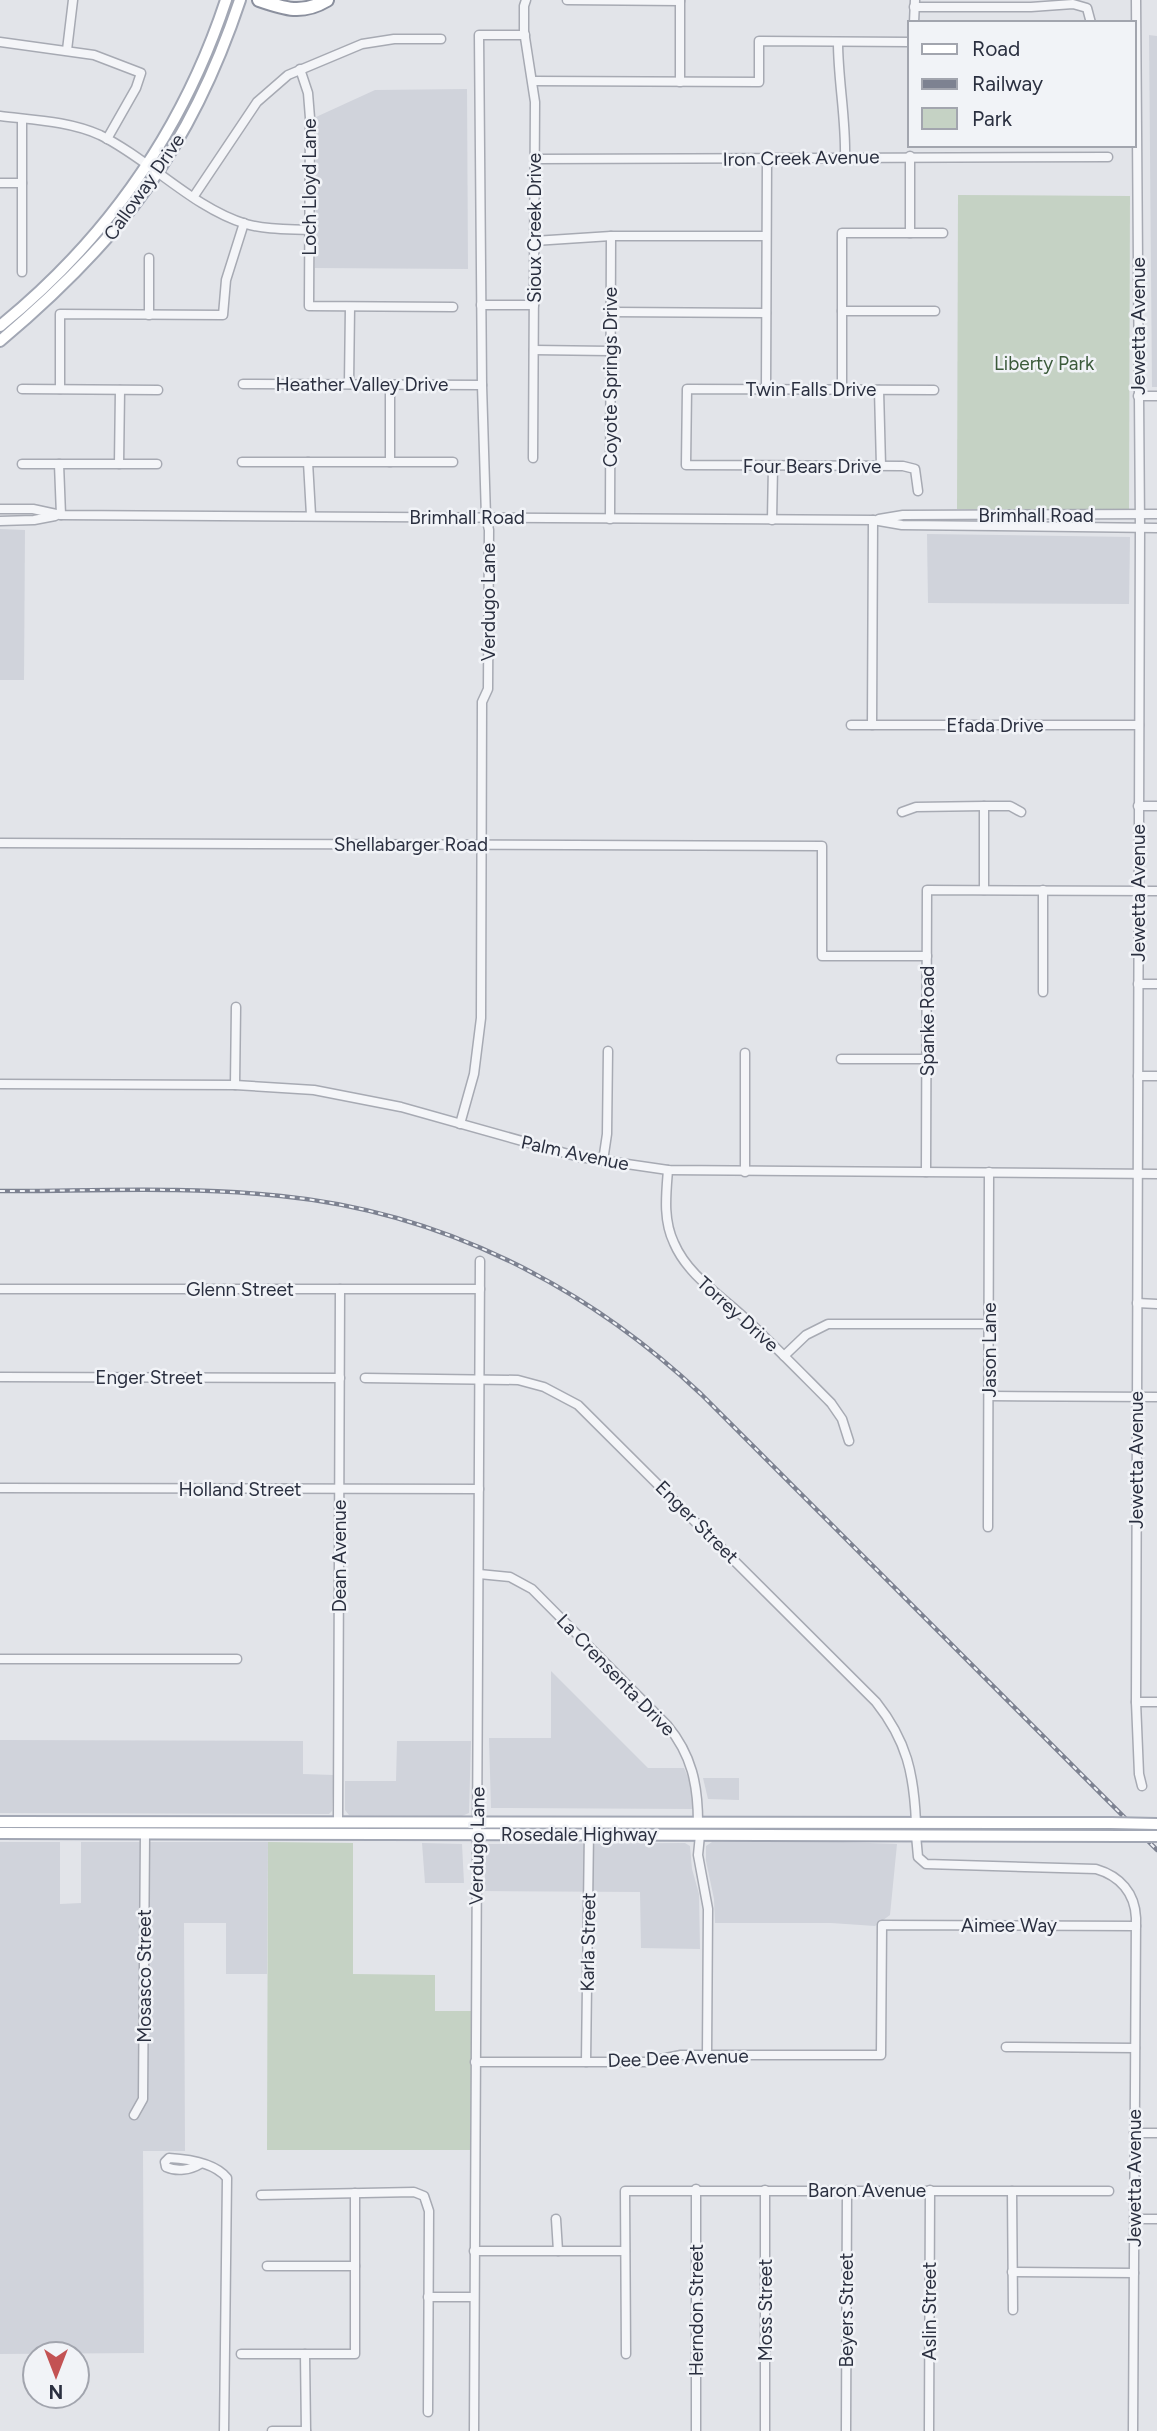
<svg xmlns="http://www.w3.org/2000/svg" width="1157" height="2431" font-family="Figtree,sans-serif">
<rect width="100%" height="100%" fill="#e2e4e9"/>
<!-- built -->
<g fill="#d0d3db">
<path d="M1149 35 1157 36V387H1152Z"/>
<path d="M467 89 468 269 315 268 316 117 375 90Z"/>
<path d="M0 529 25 530 24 680H0Z"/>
<path d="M927 534 1130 537 1129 604 928 603Z"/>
<path d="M551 1671 648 1768H684L693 1789 695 1809 491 1808 489 1738H551Z"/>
<path d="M0 1740 303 1741V1774L334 1775 332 1811 329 1814 0 1813Z"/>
<path d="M397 1741H471L469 1813 462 1816 349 1815 345 1810V1781H396Z"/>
<path d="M703 1778H739V1800L708 1799Z"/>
<path d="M816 1841 897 1844 890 1915 875 1926 831 1923H715L714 1899 706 1861V1846L712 1842Z"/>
<path d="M0 1842H60V1904L81 1903V1842H268L267 1974H226V1923H184L185 2151H143L144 2353 0 2354Z"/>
<path d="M422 1843 462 1844 464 1883H425Z"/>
<path d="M685 1843 690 1846 692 1869 699 1894 700 1949 641 1948 640 1892 485 1891V1848L488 1844Z"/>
</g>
<!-- green -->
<g fill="#c5d2c4">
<path d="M958 195 1130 196 1129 511 957 509Z"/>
<path d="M268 1842 353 1843V1974L435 1975V2011H474V2150H267Z"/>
</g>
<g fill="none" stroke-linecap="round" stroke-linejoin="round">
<defs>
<g id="minor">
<path d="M526 0 524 6V31L535 102 533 458"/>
<path d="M567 0 680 1"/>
<path d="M1136 0 1140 528 1136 1702 1139 1774 1142 1786"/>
<path d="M914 7H1031L1073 4 1087 8 1091 23"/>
<path d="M914 23 915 0"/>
<path d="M0 42 94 55 141 73 136 88 107 139"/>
<path d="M838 42C838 80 846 118 845 157"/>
<path d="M67 50 73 0"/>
<path d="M300 69 308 93 310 118 309 306 453 307"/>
<path d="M533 81 759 82V41L910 42"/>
<path d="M680 82V0"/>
<path d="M0 116C33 120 69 121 100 135 149 159 193 208 246 224 267 230 288 229 309 230"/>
<path d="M535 159 1108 157"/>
<path d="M0 183H22"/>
<path d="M194 196 257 102 288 75 362 44 394 39H441"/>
<path d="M910 233V156"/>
<path d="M534 241 611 236H766"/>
<path d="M22 272V119"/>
<path d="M481 305H534"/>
<path d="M842 311H935"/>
<path d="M611 312 766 313"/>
<path d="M149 315V258"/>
<path d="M534 350 610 351"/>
<path d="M243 384 482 385"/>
<path d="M349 384 350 307"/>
<path d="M22 389 158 390"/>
<path d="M60 389V314L223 315 226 280 244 223"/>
<path d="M766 389 767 160"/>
<path d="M842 389V233H943"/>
<path d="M879 390 881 466"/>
<path d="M1138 396H1157"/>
<path d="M242 462H453"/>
<path d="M308 462 311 515"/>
<path d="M390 462V384"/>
<path d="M22 464H157"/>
<path d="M59 464 61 515"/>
<path d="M119 464 120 390"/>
<path d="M918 491 915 469 903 466 686 465 687 389 934 390"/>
<path d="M0 509H33L61 515 873 520 902 525 1157 528"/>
<path d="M610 519 611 236"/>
<path d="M879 519 903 515 1157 514"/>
<path d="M772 520 773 466"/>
<path d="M0 521 34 520 55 516"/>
<path d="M851 725H1139"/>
<path d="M872 725 873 520"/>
<path d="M1138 806H1157"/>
<path d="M902 812 916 807 984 806H1010L1021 812"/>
<path d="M0 843 822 846V956H927"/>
<path d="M984 890V806"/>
<path d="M1138 984H1157"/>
<path d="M1043 992V890"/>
<path d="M841 1059H927"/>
<path d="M1138 1076H1157"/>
<path d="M0 1084 235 1085 314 1090 401 1107 579 1157 668 1170 1157 1174"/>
<path d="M235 1085 236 1007"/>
<path d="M460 1124 474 1074 481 1018 482 702 488 689 489 530 486 517 482 385 479 35H525"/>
<path d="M603 1161 607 1134 608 1051"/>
<path d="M668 1170C666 1195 663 1220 674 1243 688 1276 722 1296 747 1320 776 1347 803 1375 831 1403L842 1419 849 1441"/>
<path d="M745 1172V1053"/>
<path d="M926 1172 927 890 1157 891"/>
<path d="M0 1289H480"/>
<path d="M1137 1303 1157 1304"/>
<path d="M784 1356 806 1335 828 1324H989"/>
<path d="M0 1377 340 1378"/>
<path d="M365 1378 518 1380 544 1387 578 1405 876 1702C907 1741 914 1774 916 1823"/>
<path d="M989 1396 1157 1397"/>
<path d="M0 1488 479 1489"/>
<path d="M988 1527 989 1172"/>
<path d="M479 1574 510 1577 532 1589 667 1725C692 1755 698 1785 698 1823"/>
<path d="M0 1659H237"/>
<path d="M1136 1702H1157"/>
<path d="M338 1822 340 1289"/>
<path d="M700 1835 698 1855 708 1909 707 2055"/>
<path d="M916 1835 918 1857 926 1864 1096 1869C1120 1876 1135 1893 1136 1918L1133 2431"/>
<path d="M1006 2047 1135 2048"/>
<path d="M475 2062H646L681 2055H881L882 1925 1136 1926"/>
<path d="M586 2062 589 1830"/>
<path d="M134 2115 143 2099 145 1834"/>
<path d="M1134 2133H1157"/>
<path d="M200 2164C190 2170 177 2172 166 2167L165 2162 169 2158C187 2159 215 2163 227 2178L224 2431"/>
<path d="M1012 2191 1013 2310"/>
<path d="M261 2195 414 2192 424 2196 429 2211 428 2412"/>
<path d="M556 2219 558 2251"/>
<path d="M1134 2219H1157"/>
<path d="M474 2251H625"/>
<path d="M267 2266H355"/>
<path d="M1012 2272 1134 2273"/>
<path d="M428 2297H474"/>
<path d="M241 2354H355V2193"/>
<path d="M305 2354 306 2431"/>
<path d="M626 2354 625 2191H1109"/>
<path d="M272 2431H306"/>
<path d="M474 2431 480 1261"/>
<path d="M696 2431V2189"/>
<path d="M765 2431V2190"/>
<path d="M846 2431 847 2190"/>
<path d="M929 2431 930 2190"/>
</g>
<g id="major">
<path d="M0 326C106 240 183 130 226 0"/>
<path d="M0 341C120 240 190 150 240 0"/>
<path d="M0 1822 1111 1823"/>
<path d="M0 1833 1124 1836"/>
</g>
<path id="highway" d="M259 0C285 9 302 15 327 0"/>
</defs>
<!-- minor casing -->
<use href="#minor" stroke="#a7aab3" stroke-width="11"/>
<!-- major casing -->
<use href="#major" stroke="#a2a7b4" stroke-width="14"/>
<!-- highway casing -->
<use href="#highway" stroke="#8b909e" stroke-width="16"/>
<!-- minor -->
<use href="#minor" stroke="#f4f5f8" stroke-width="8"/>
<!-- major -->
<use href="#major" stroke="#fff" stroke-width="10"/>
<!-- highway -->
<use href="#highway" stroke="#fff" stroke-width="12"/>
<defs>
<path id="rail" d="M0 1191C93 1191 188 1186 281 1196 441 1212 585 1285 701 1394L1157 1850"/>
</defs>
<!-- rail casing -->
<use href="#rail" stroke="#7d8291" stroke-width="4.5"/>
<!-- rail -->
<use href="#rail" stroke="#f1f3f7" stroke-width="2" stroke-dasharray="5" stroke-linecap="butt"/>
<defs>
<g id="major-bridge">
<path d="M1111 1823 1157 1824"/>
<path d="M1124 1836H1157"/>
</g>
</defs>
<!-- major-bridge casing -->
<use href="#major-bridge" stroke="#a2a7b4" stroke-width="14" stroke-linecap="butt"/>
<!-- major-bridge -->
<use href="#major-bridge" stroke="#fff" stroke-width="10"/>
</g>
<g text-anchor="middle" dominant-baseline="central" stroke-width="5" stroke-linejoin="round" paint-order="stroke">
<!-- street labels -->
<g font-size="19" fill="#2b3040" stroke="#f1f3f7">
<text transform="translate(801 158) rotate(-1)">Iron Creek Avenue</text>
<text transform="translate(144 187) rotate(-55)">Calloway Drive</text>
<text transform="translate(309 187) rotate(-90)">Loch Lloyd Lane</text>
<text transform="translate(534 228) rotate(-90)">Sioux Creek Drive</text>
<text transform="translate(1138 326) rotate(-90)">Jewetta Avenue</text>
<text transform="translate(610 377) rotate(-90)">Coyote Springs Drive</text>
<text x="362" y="384">Heather Valley Drive</text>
<text x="811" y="389">Twin Falls Drive</text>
<text x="812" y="466">Four Bears Drive</text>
<text x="1036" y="515">Brimhall Road</text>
<text x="467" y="517">Brimhall Road</text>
<text transform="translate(488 602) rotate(-90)">Verdugo Lane</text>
<text x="995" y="725">Efada Drive</text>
<text x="411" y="844">Shellabarger Road</text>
<text transform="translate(1138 893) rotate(-90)">Jewetta Avenue</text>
<text transform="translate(927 1021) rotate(-90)">Spanke Road</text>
<text transform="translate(575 1153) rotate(12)">Palm Avenue</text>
<text x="240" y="1289">Glenn Street</text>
<text transform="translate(738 1314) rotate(42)">Torrey Drive</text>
<text transform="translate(989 1350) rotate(-90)">Jason Lane</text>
<text x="149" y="1377">Enger Street</text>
<text transform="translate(1136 1460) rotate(-90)">Jewetta Avenue</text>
<text x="240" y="1489">Holland Street</text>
<text transform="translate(697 1522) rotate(45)">Enger Street</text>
<text transform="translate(339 1556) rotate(-90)">Dean Avenue</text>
<text transform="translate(616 1675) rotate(46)">La Crensenta Drive</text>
<text x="579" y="1834">Rosedale Highway</text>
<text transform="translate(477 1846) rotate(-89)">Verdugo Lane</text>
<text x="1009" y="1925">Aimee Way</text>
<text transform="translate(588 1942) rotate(-89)">Karla Street</text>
<text transform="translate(144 1976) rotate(-90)">Mosasco Street</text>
<text transform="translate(678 2058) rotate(-2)">Dee Dee Avenue</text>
<text transform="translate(1134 2178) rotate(-90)">Jewetta Avenue</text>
<text x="867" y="2190">Baron Avenue</text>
<text transform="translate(696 2310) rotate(-90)">Herndon Street</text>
<text transform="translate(765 2310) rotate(-90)">Moss Street</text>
<text transform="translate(846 2310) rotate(-90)">Beyers Street</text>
<text transform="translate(929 2311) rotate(-90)">Aslin Street</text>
</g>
<!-- park labels -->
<g font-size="19" fill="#3b5a3a" stroke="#f1f3f7">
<text x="1044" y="363">Liberty Park</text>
</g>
</g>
<!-- legend -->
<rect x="908" y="21" width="228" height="126" fill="#f1f3f7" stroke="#a2a5ae" stroke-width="2"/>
<rect x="922" y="44" width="35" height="10" fill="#ffffff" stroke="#a2a5ae" stroke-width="2"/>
<text x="972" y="56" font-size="21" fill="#2b3040">Road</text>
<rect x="922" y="79" width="35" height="10" fill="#7d8291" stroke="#a2a5ae" stroke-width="2"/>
<text x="972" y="91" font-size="21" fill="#2b3040">Railway</text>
<rect x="922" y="108" width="35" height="21" fill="#c5d2c4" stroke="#a2a5ae" stroke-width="2"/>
<text x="972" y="126" font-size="21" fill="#2b3040">Park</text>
<!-- north arrow -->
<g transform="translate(56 2375) rotate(180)"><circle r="33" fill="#f1f3f7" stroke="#a2a5ae" stroke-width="2"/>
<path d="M0-5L12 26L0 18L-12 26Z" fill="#c35253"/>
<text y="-10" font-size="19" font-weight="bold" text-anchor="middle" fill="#2b3040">N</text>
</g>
</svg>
